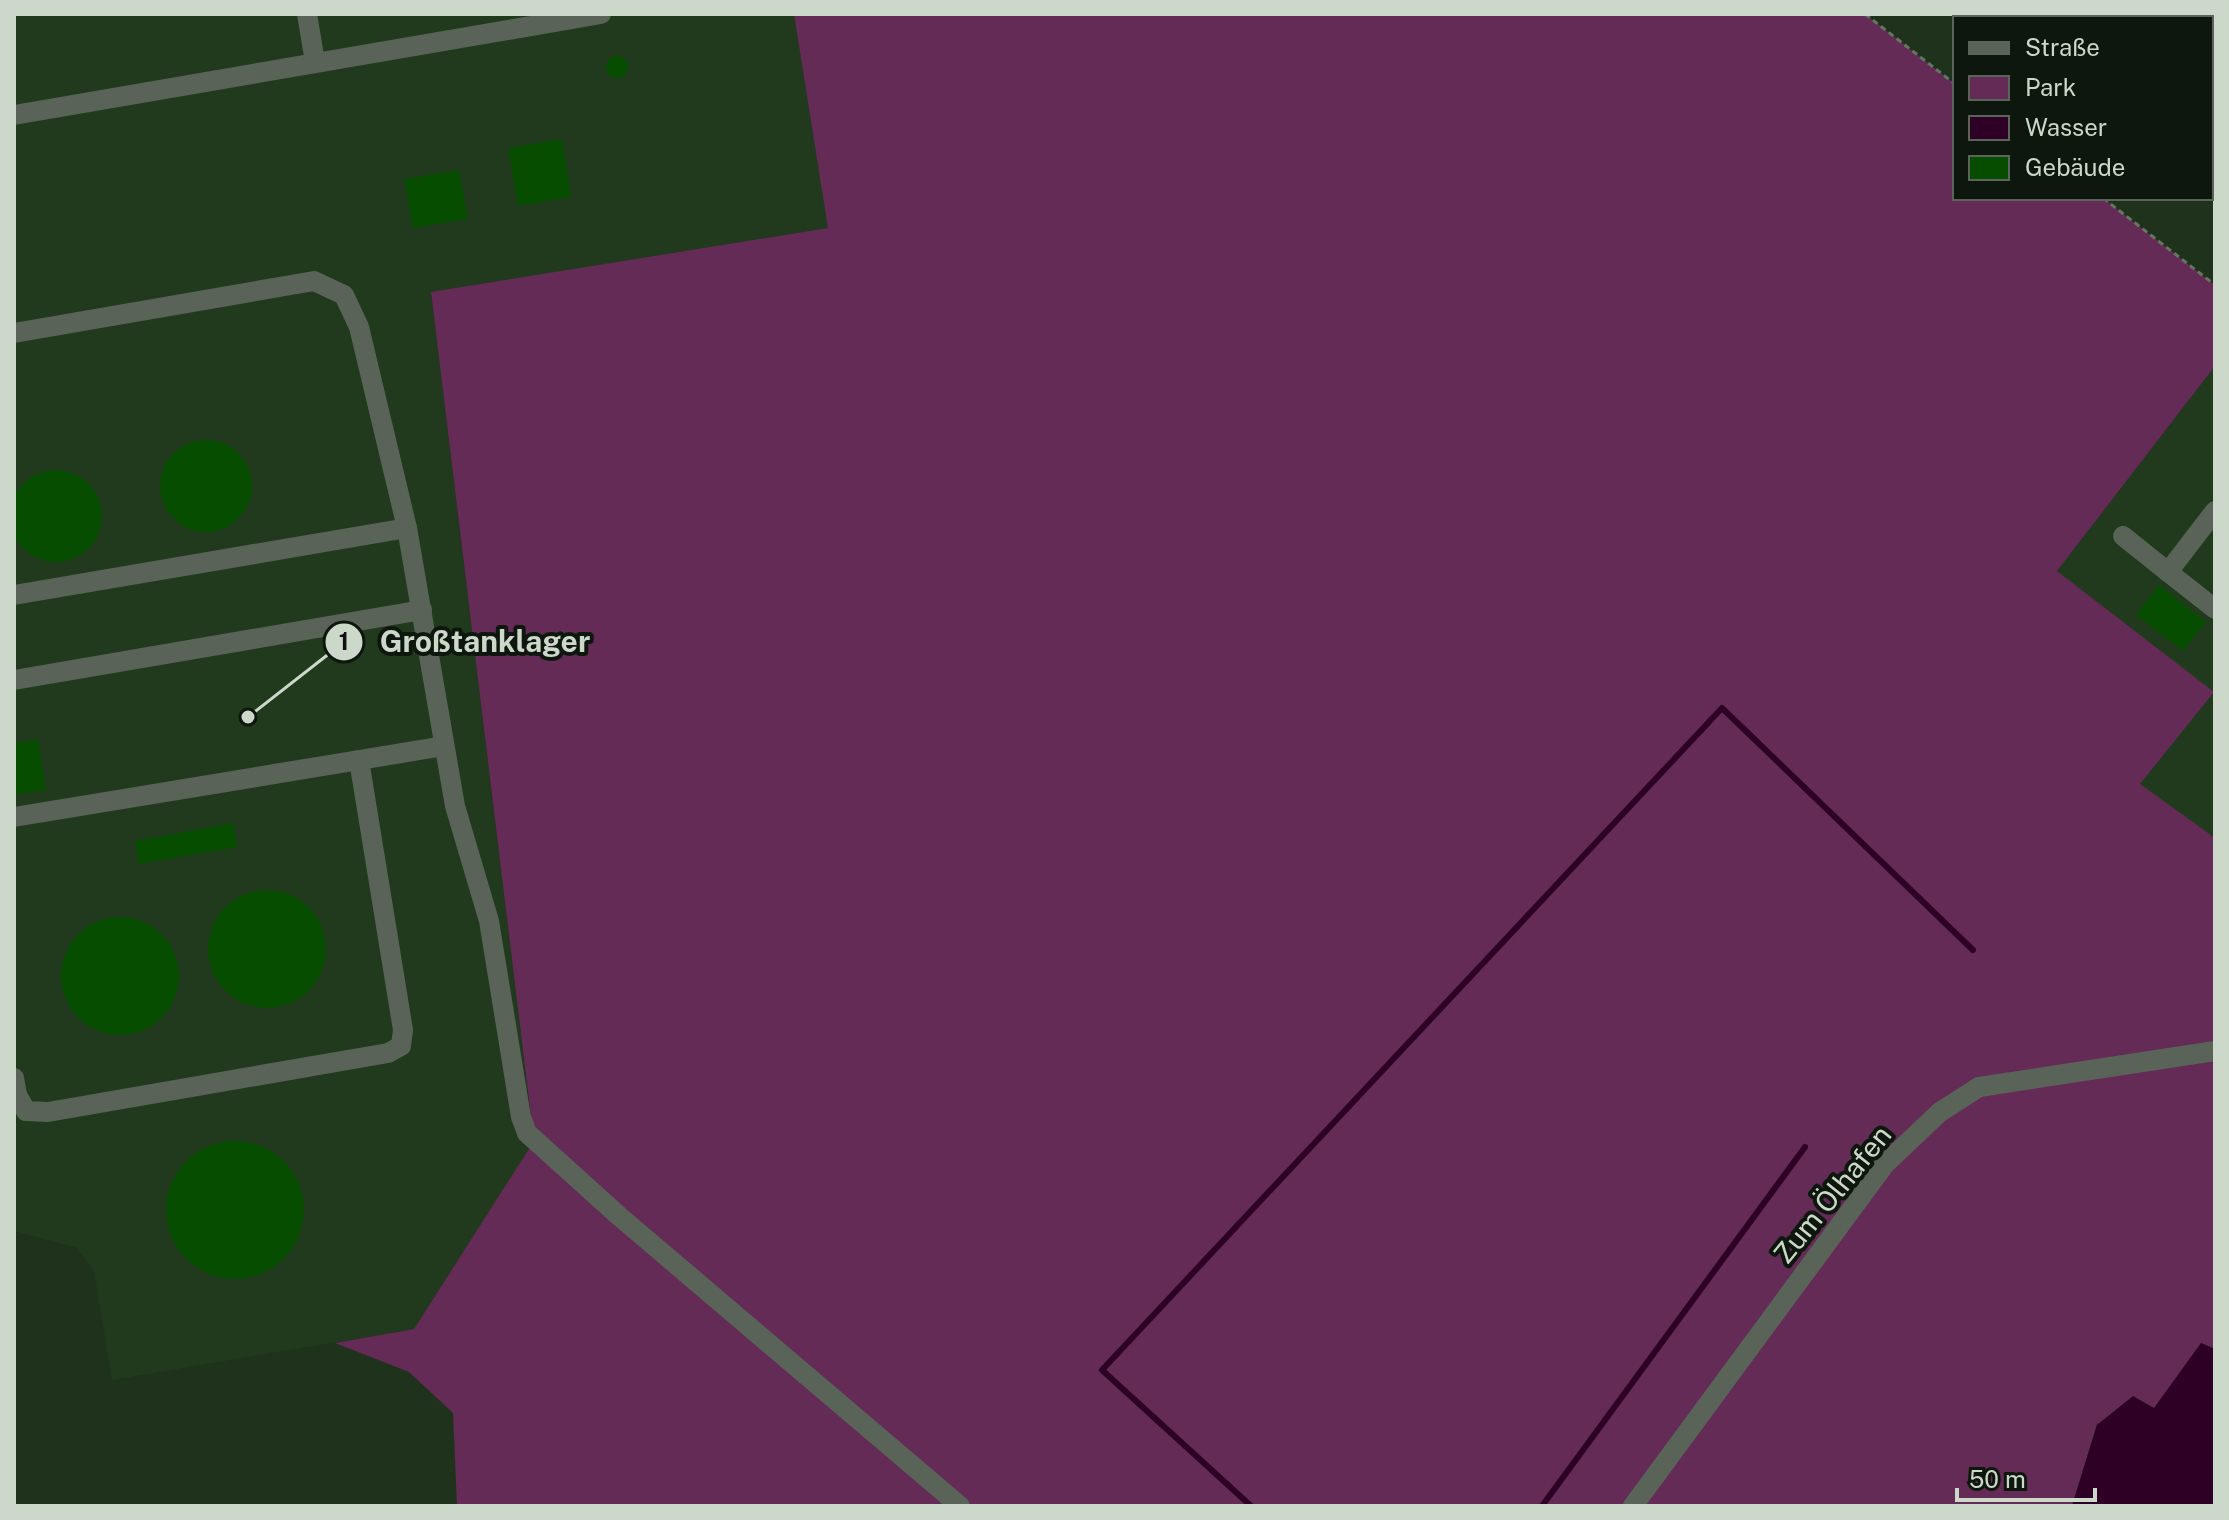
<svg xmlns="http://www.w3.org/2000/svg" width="2229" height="1520" font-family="'Public Sans',sans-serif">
<rect width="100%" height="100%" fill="#1e321c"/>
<!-- built -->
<g fill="#213a1e">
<path d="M14 14H794L829 228 431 293 534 1142 414 1329 112 1380 94 1271 77 1248 14 1231Z"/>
<path d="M1989 14H2215V189L2211 185V18H1994Z"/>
<path d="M2215 366V838L2139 785 2057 571Z"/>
</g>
<!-- green -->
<path fill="#632b56" d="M794 14H1865L1955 84V198H2103L2215 285V366L2057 571 2214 692 2140 784 2215 838V1349L2201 1343 2154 1409 2097 1424 2072 1506H457L453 1413 409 1372 335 1343 414 1329 534 1141 431 292 828 228Z"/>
<!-- water -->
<path fill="#2e0026" d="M2201 1343 2215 1349V1506H2072L2097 1425 2133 1396 2154 1408Z"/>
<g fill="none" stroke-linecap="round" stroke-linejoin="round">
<!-- stream -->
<g stroke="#2e0026" stroke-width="6">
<path d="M1251 1506 1102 1370 1722 708 1973 950"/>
<path d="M1542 1506 1805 1147"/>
</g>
</g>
<!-- building -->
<g fill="#074d00">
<circle cx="617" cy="67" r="11"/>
<path d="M562 139 571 197 518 206 508 148Z"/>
<path d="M459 170 468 219 413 228 404 179Z"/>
<circle cx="206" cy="486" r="46"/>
<circle cx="56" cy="516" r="46"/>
<path d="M2159 585 2206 622 2183 651 2136 615Z"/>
<path d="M38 739 46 790 14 795V743Z"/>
<path d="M233 823 237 847 139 864 135 841Z"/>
<circle cx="267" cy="949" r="59"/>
<circle cx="120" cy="976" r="59"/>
<circle cx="235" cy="1210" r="69"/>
</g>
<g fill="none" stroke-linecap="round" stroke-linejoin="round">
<!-- path -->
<g stroke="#647562" stroke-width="3" stroke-dasharray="6 4" stroke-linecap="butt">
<path d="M1865 14 1955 84"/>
<path d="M2103 198 2215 285"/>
</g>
<!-- minor -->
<g stroke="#596358" stroke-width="20">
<path d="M307 14 315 62"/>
<path d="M2016 14 2022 18"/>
<path d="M14 115 601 14"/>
<path d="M2211 165 2215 168"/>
<path d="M14 333 314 281 344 295 359 327 407 528 455 806 489 921 521 1117 527 1133 619 1216 960 1506"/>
<path d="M2215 511 2168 572 2215 609"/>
<path d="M2123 536 2168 572"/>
<path d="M14 595 407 528"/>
<path d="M14 680 422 610"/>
<path d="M14 817 444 746"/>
<path d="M14 1078 17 1095 26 1111 48 1112 388 1053 401 1046 403 1030 359 760"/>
<path d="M1633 1506 1885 1164 1940 1112 1979 1087 2215 1051"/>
</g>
</g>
<g text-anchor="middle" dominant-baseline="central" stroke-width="8" stroke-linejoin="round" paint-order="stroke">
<!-- street labels -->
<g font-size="28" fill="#ccd8ca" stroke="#0e170d">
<text transform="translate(1832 1194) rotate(-51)">Zum Ölhafen</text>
</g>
</g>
<!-- callouts -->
<path fill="none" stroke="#ccd8ca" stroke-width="3" d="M248 717L344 642"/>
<g fill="#ccd8ca" stroke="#0e170d" stroke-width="3">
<circle cx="248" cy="717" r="8"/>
<circle cx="344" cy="642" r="20"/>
</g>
<g font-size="24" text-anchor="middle" font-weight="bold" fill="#111">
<text x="344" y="650">1</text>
</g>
<g font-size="30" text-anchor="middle" font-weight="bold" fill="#ccd8ca" stroke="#0e170d" stroke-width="8" stroke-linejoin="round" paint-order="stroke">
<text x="485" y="652">Großtanklager</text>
</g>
<!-- border -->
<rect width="2229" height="1520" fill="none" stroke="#ccd8ca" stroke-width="32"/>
<!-- legend -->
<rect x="1953" y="16" width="260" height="184" fill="#0e170d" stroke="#5a6459" stroke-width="2"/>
<rect x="1969" y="42" width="40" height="12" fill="#596358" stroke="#5a6459" stroke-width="2"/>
<text x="2025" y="56" font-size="24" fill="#ccd8ca">Straße</text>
<rect x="1969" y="76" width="40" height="24" fill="#632b56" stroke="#5a6459" stroke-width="2"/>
<text x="2025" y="96" font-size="24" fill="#ccd8ca">Park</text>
<rect x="1969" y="116" width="40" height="24" fill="#2e0026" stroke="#5a6459" stroke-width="2"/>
<text x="2025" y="136" font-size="24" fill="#ccd8ca">Wasser</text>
<rect x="1969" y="156" width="40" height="24" fill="#074d00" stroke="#5a6459" stroke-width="2"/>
<text x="2025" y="176" font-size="24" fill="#ccd8ca">Gebäude</text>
<!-- scale -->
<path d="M1957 1488v12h138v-12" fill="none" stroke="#ccd8ca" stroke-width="4"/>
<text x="1969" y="1488" font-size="24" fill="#ccd8ca" stroke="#0e170d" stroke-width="6" paint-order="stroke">50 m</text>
</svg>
